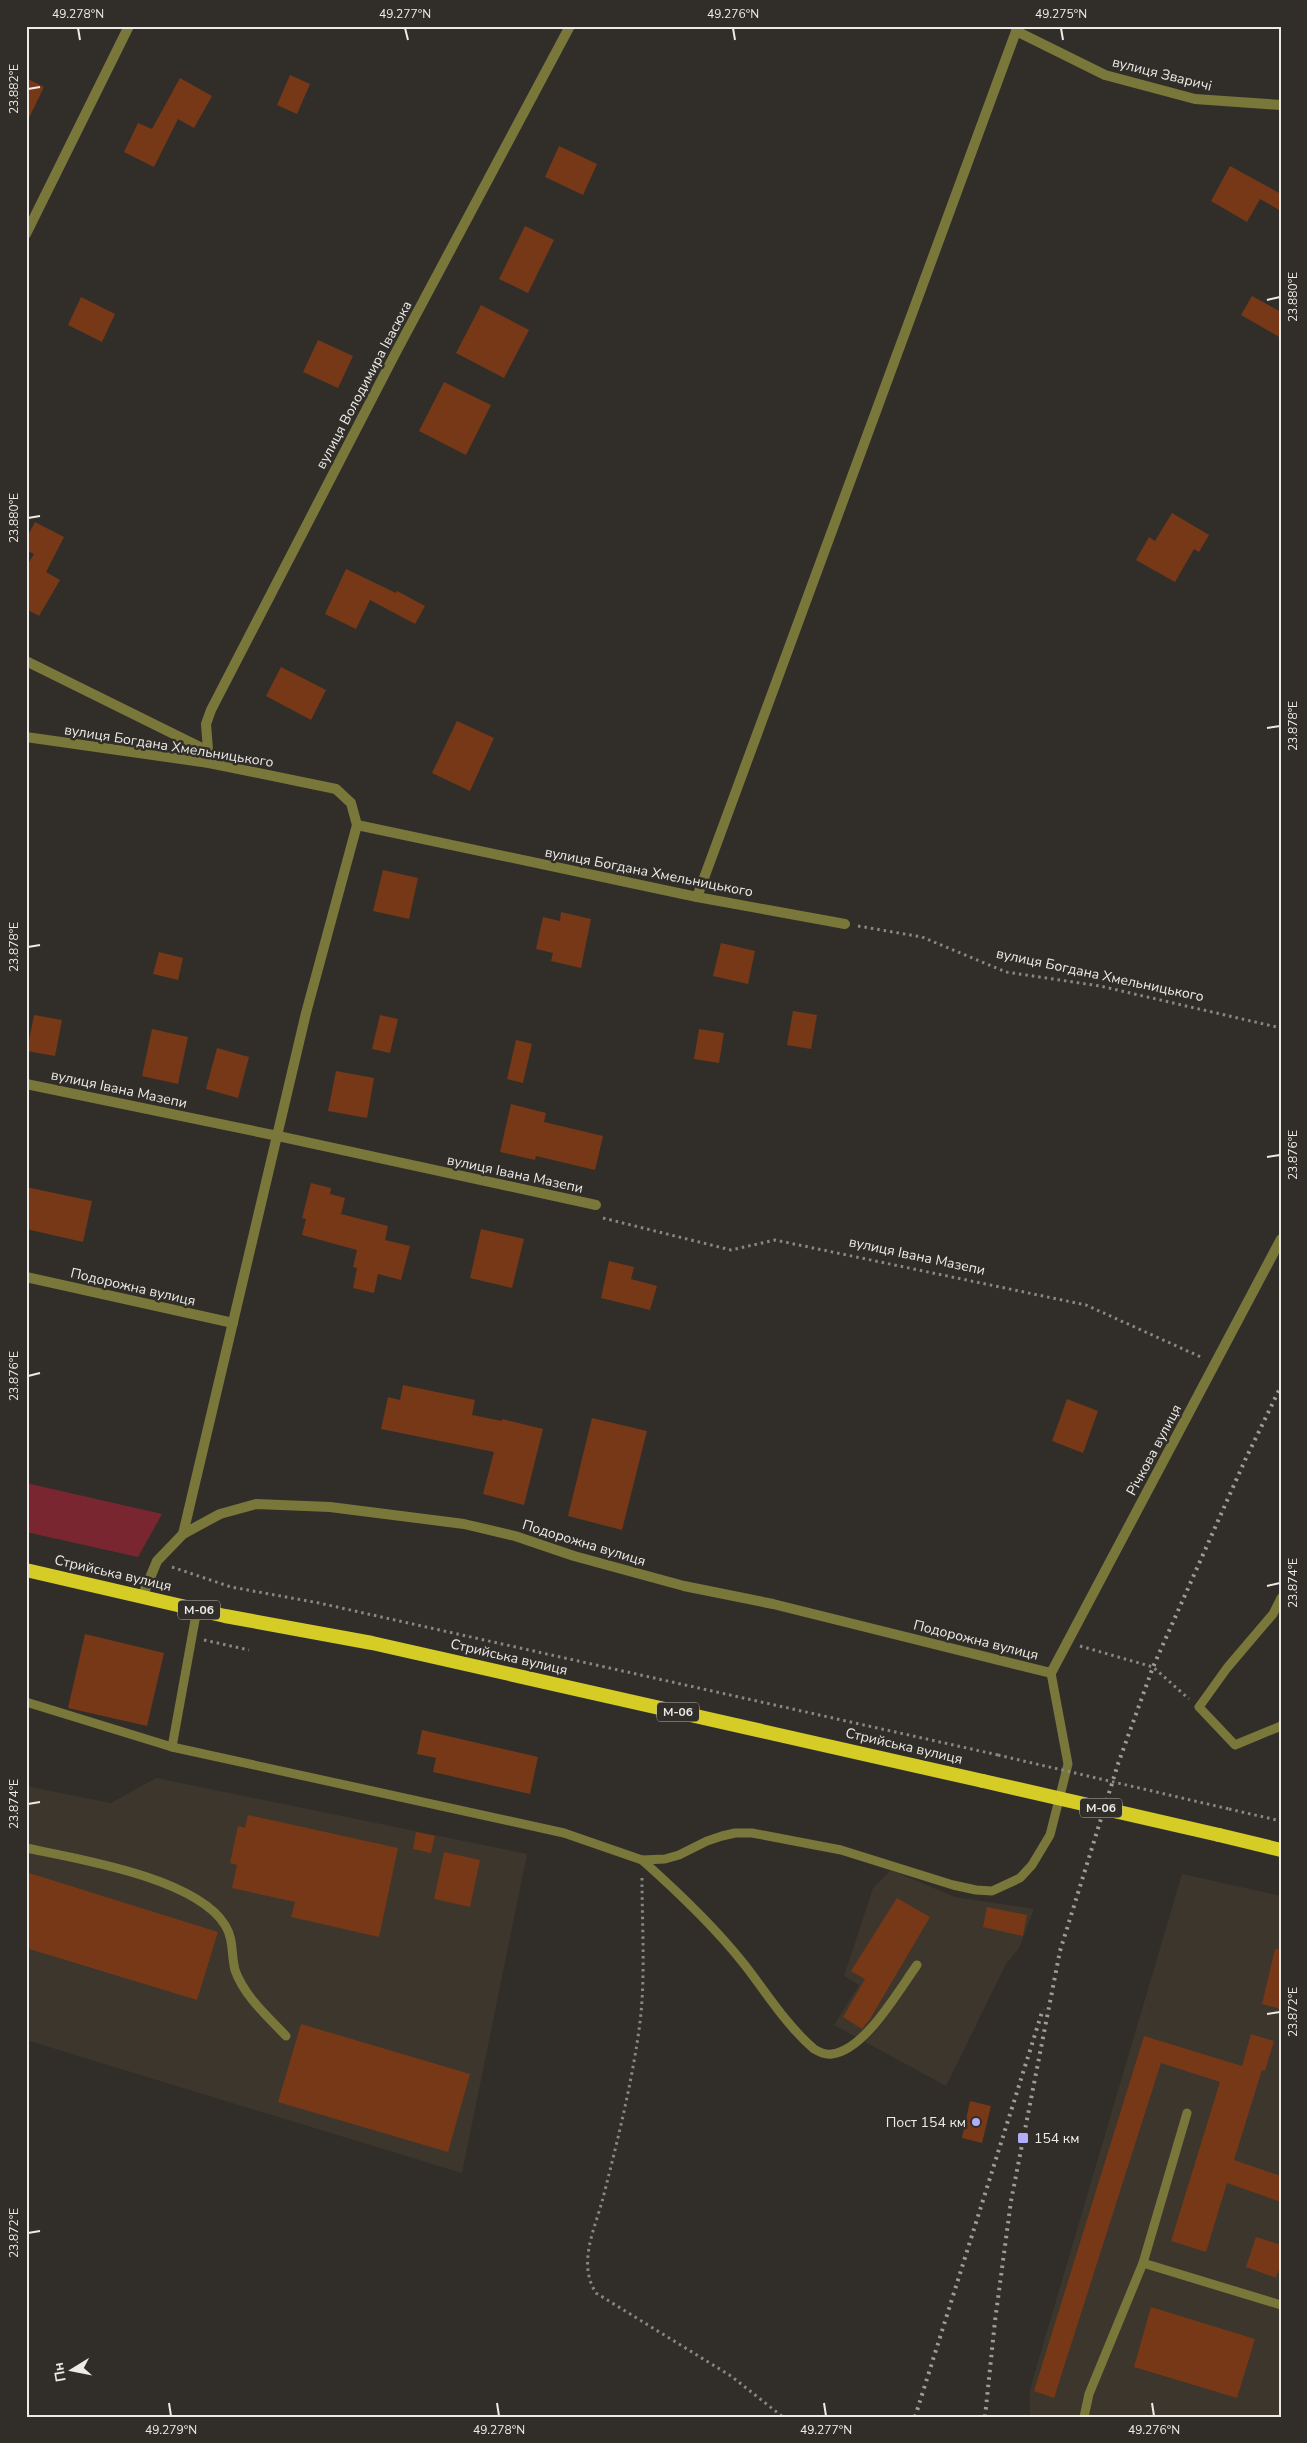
<svg xmlns="http://www.w3.org/2000/svg" width="1307" height="2443" font-family="'Nunito Sans',sans-serif">
<rect width="100%" height="100%" fill="#312e29"/>
<!-- built -->
<g fill="#3d362c">
<path d="M156 1778 527 1854 462 2173 26 2040V1786L111 1803Z"/>
<path d="M891 1870 955 1897 1034 1909 1019 1948 1006 1964 946 2086 834 2025 859 1985 844 1976 873 1888Z"/>
<path d="M1182 1874 1281 1896V2417H1030V2389Z"/>
</g>
<!-- green -->
<path fill="#7a2631" d="M26 1483 162 1514 138 1557 26 1532Z"/>
<!-- building -->
<g fill="#763817">
<path d="M290 75 310 84 297 114 277 105Z"/>
<path d="M26 78 44 87 26 124Z"/>
<path d="M180 78 212 96 194 128 178 119 154 167 124 152 138 123 152 129Z"/>
<path d="M559 146 597 164 583 195 545 177Z"/>
<path d="M1230 166 1281 194V211L1260 199 1247 222 1211 201Z"/>
<path d="M525 226 554 240 528 293 499 279Z"/>
<path d="M1252 296 1281 312V338L1241 315Z"/>
<path d="M81 297 115 314 102 342 68 325Z"/>
<path d="M481 305 529 330 504 378 456 353Z"/>
<path d="M318 340 353 356 338 388 303 372Z"/>
<path d="M444 382 491 405 466 455 419 431Z"/>
<path d="M1172 513 1209 535 1199 552 1194 549 1175 582 1136 560 1149 537 1155 541Z"/>
<path d="M35 522 64 537 46 572 60 580 39 616 26 609V567L34 554 26 550V539Z"/>
<path d="M346 569 396 593 397 591 425 606 415 624 370 600 356 629 325 614Z"/>
<path d="M281 667 326 690 311 720 266 696Z"/>
<path d="M457 721 494 738 470 791 432 773Z"/>
<path d="M383 870 418 878 409 919 373 911Z"/>
<path d="M561 912 591 919 581 968 551 961 553 953 536 949 543 917 560 921Z"/>
<path d="M721 943 755 951 748 984 713 976Z"/>
<path d="M159 952 183 958 178 980 153 974Z"/>
<path d="M793 1011 817 1015 811 1049 787 1045Z"/>
<path d="M34 1015 62 1020 55 1056 27 1051Z"/>
<path d="M380 1015 398 1019 390 1053 372 1049Z"/>
<path d="M152 1029 188 1037 178 1084 142 1076Z"/>
<path d="M699 1029 724 1033 719 1063 694 1059Z"/>
<path d="M516 1040 532 1044 523 1083 507 1079Z"/>
<path d="M217 1048 249 1057 238 1098 206 1089Z"/>
<path d="M336 1071 374 1078 367 1118 328 1111Z"/>
<path d="M511 1104 546 1113 544 1122 603 1136 595 1170 536 1156 535 1160 500 1152Z"/>
<path d="M311 1183 331 1188 330 1194 345 1198 341 1214 388 1226 385 1240 410 1246 401 1280 378 1274 374 1293 353 1288 357 1268 353 1267 357 1250 302 1235 306 1219 302 1218Z"/>
<path d="M26 1187 92 1201 83 1242 26 1229Z"/>
<path d="M481 1229 524 1239 512 1288 470 1278Z"/>
<path d="M609 1261 634 1267 631 1279 657 1286 650 1310 601 1298Z"/>
<path d="M403 1385 475 1400 472 1415 502 1421V1419L543 1429 524 1505 483 1494 494 1452 381 1429 388 1397 400 1400Z"/>
<path d="M1067 1399 1098 1411 1083 1453 1052 1441Z"/>
<path d="M592 1418 647 1431 622 1530 568 1516Z"/>
<path d="M85 1634 164 1653 147 1726 68 1708Z"/>
<path d="M422 1730 538 1757 530 1794 433 1772 436 1758 417 1754Z"/>
<path d="M248 1815 398 1848 379 1937 291 1917 295 1902 232 1888 237 1865 230 1863 238 1826 245 1828Z"/>
<path d="M416 1832 435 1836 431 1853 413 1849Z"/>
<path d="M444 1852 480 1860 470 1907 434 1899Z"/>
<path d="M26 1872 218 1932 197 2000 26 1948Z"/>
<path d="M897 1898 930 1917 870 2019 862 2029 843 2017 865 1979 851 1971Z"/>
<path d="M987 1907 1027 1915 1023 1936 983 1927Z"/>
<path d="M1275 1949 1281 1950V2009L1262 2004Z"/>
<path d="M301 2024 470 2074 448 2152 278 2102Z"/>
<path d="M1251 2034 1274 2041 1265 2071 1262 2070 1234 2160 1281 2176V2202L1227 2183 1206 2252 1171 2241 1220 2082 1161 2063 1054 2398 1034 2391 1144 2036 1242 2066Z"/>
<path d="M970 2101 991 2106 982 2143 962 2138Z"/>
<path d="M1256 2237 1281 2245V2263L1276 2278 1246 2267Z"/>
<path d="M1151 2307 1255 2339 1237 2398 1134 2367Z"/>
</g>
<g fill="none" stroke-linecap="round" stroke-linejoin="round">
<!-- path -->
<g stroke="#898782" stroke-width="3" stroke-dasharray="2.5 4" stroke-linecap="butt">
<path d="M858 926 922 937 1006 972 1100 986 1281 1028"/>
<path d="M603 1218 731 1250 775 1240 1086 1305 1203 1358"/>
<path d="M172 1567 231 1587 319 1603 998 1755"/>
<path d="M204 1640 249 1650"/>
<path d="M1080 1646 1153 1667 1189 1699"/>
<path d="M1229 1809 1281 1821"/>
<path d="M642 1878C642 1928 646 1981 639 2030 631 2087 617 2143 603 2198 595 2229 577 2263 596 2293L731 2376 783 2417"/>
</g>
<!-- service -->
<g stroke="#7a773b" stroke-width="9">
<path d="M1281 1598 1273 1614 1227 1668 1199 1707 1235 1745 1281 1726"/>
<path d="M26 1702 172 1747 564 1833 642 1860 665 1859 679 1855 707 1841 722 1836 735 1833H752L841 1850 953 1885 976 1890 992 1891 1020 1878 1032 1865 1050 1835 1068 1764 1051 1673"/>
<path d="M172 1747 197 1609"/>
<path d="M26 1848C79 1859 196 1878 225 1925 234 1939 231 1955 235 1970 244 1996 268 2017 286 2036"/>
<path d="M642 1860C678 1892 714 1926 744 1964 766 1992 786 2025 814 2049 819 2052 827 2055 832 2054 865 2050 898 1991 917 1965"/>
<path d="M1143 2263 1281 2305"/>
<path d="M1084 2417 1089 2394 1143 2263 1187 2113"/>
</g>
<!-- minor -->
<g stroke="#7a773b" stroke-width="10">
<path d="M1016 31 1105 75 1195 99 1281 105"/>
<path d="M26 234 129 26"/>
<path d="M26 661 208 751"/>
<path d="M26 737 209 763 336 789 351 803 357 825 697 897 845 924"/>
<path d="M209 763 206 724 211 710 395 354 570 26"/>
<path d="M697 897 1018 26"/>
<path d="M26 1084 278 1136 596 1205"/>
<path d="M26 1277 233 1323"/>
<path d="M183 1534 306 1013 357 825"/>
<path d="M142 1597 157 1561 183 1534 220 1514 256 1504 330 1507 464 1524 515 1536 574 1556 684 1586 773 1604 1051 1673 1281 1239"/>
</g>
<!-- trunk -->
<g stroke="#d5cd26" stroke-width="14">
<path d="M26 1570 225 1616 372 1643 983 1781"/>
<path d="M1219 1835 1281 1850"/>
</g>
<!-- rail -->
<g stroke="#9e9b98" stroke-width="4" stroke-dasharray="2.5 5" stroke-linecap="butt">
<path d="M915 2417 1043 2009"/>
<path d="M985 2417 995 2321 1011 2201 1060 1951 1118 1764 1153 1667 1246 1458 1281 1386"/>
</g>
<!-- path-bridge -->
<path stroke="#898782" stroke-width="3" stroke-dasharray="2.5 4" stroke-linecap="butt" d="M998 1755 1229 1809"/>
<!-- trunk-bridge -->
<path stroke="#d5cd26" stroke-width="14" d="M983 1781 1219 1835"/>
</g>
<!-- ticks -->
<path fill="none" stroke="#edebe8" stroke-width="2" d="M78 28 80 40M405 28 408 40M733 28 735 40M1061 28 1063 40M28 89 40 87M1267 300 1280 297M28 518 40 516M1267 728 1280 726M28 947 40 945M1267 1157 1280 1155M28 1376 40 1373M1267 1586 1280 1583M28 1804 40 1802M1267 2014 1280 2012M28 2233 40 2231M169 2403 171 2416M497 2403 499 2416M824 2403 826 2416M1152 2403 1154 2416"/>
<!-- markers -->
<g fill="#b2adf9" stroke="#312e29" stroke-width="2">
<circle cx="976" cy="2122" r="5"/>
<rect x="1017" y="2132" width="12" height="12" rx="2.5"/>
</g>
<g text-anchor="middle" dominant-baseline="central" stroke-width="5" stroke-linejoin="round" paint-order="stroke">
<!-- shield labels -->
<g fill="#312e29" stroke="#b5b2af" stroke-width="1">
<rect x="178" y="1600.5" width="42" height="19" rx="4"/>
<rect x="657" y="1702.5" width="42" height="19" rx="4"/>
<rect x="1080" y="1798.5" width="42" height="19" rx="4"/>
</g>
<g font-size="12" font-weight="bold" fill="#edebe8">
<text x="199" y="1610">М-06</text>
<text x="678" y="1712">М-06</text>
<text x="1101" y="1808">М-06</text>
</g>
<!-- street labels -->
<g font-size="14" fill="#edebe8" stroke="#312e29">
<text transform="translate(1162 74) rotate(14)">вулиця Зваричі</text>
<text transform="translate(364 385) rotate(-62)">вулиця Володимира Івасюка</text>
<text transform="translate(169 746) rotate(9)">вулиця Богдана Хмельницького</text>
<text transform="translate(649 872) rotate(11)">вулиця Богдана Хмельницького</text>
<text transform="translate(1100 975) rotate(12)">вулиця Богдана Хмельницького</text>
<text transform="translate(119 1089) rotate(12)">вулиця Івана Мазепи</text>
<text transform="translate(515 1174) rotate(12)">вулиця Івана Мазепи</text>
<text transform="translate(917 1256) rotate(12)">вулиця Івана Мазепи</text>
<text transform="translate(133 1287) rotate(13)">Подорожна вулиця</text>
<text transform="translate(1154 1450) rotate(-62)">Річкова вулиця</text>
<text transform="translate(584 1543) rotate(17)">Подорожна вулиця</text>
<text transform="translate(113 1573) rotate(13)">Стрийська вулиця</text>
<text transform="translate(976 1640) rotate(14)">Подорожна вулиця</text>
<text transform="translate(509 1657) rotate(13)">Стрийська вулиця</text>
<text transform="translate(904 1746) rotate(13)">Стрийська вулиця</text>
</g>
<!-- poi labels -->
<g font-size="14" fill="#edebe8" stroke="#312e29" text-anchor="end">
<text x="966" y="2122">Пост 154 км</text>
<text x="1034" y="2138" text-anchor="start">154 км</text>
</g>
</g>
<!-- border -->
<rect width="1307" height="2443" fill="none" stroke="#312e29" stroke-width="55"/>
<!-- north arrow -->
<g transform="translate(72 2370) rotate(260)" stroke="#312e29" stroke-width="4" paint-order="stroke">
<path d="M0-4L9 19L0 12L-9 19Z" fill="#edebe8"/>
<text y="-8" font-size="14" font-weight="bold" text-anchor="middle" fill="#edebe8">Пн</text>
</g>
<rect x="28" y="28" width="1252" height="2388" fill="none" stroke="#edebe8" stroke-width="2"/>
<g font-size="12" text-anchor="middle" fill="#edebe8">
<text x="78" y="18">49.278°N</text>
<text x="405" y="18">49.277°N</text>
<text x="733" y="18">49.276°N</text>
<text x="1061" y="18">49.275°N</text>
<text transform="translate(14 89) rotate(-90)" y="4">23.882°E</text>
<text transform="translate(1293 297) rotate(-90)" y="4">23.880°E</text>
<text transform="translate(14 518) rotate(-90)" y="4">23.880°E</text>
<text transform="translate(1293 726) rotate(-90)" y="4">23.878°E</text>
<text transform="translate(14 947) rotate(-90)" y="4">23.878°E</text>
<text transform="translate(1293 1155) rotate(-90)" y="4">23.876°E</text>
<text transform="translate(14 1376) rotate(-90)" y="4">23.876°E</text>
<text transform="translate(1293 1583) rotate(-90)" y="4">23.874°E</text>
<text transform="translate(14 1804) rotate(-90)" y="4">23.874°E</text>
<text transform="translate(1293 2012) rotate(-90)" y="4">23.872°E</text>
<text transform="translate(14 2233) rotate(-90)" y="4">23.872°E</text>
<text x="171" y="2434">49.279°N</text>
<text x="499" y="2434">49.278°N</text>
<text x="826" y="2434">49.277°N</text>
<text x="1154" y="2434">49.276°N</text>
</g>
</svg>
